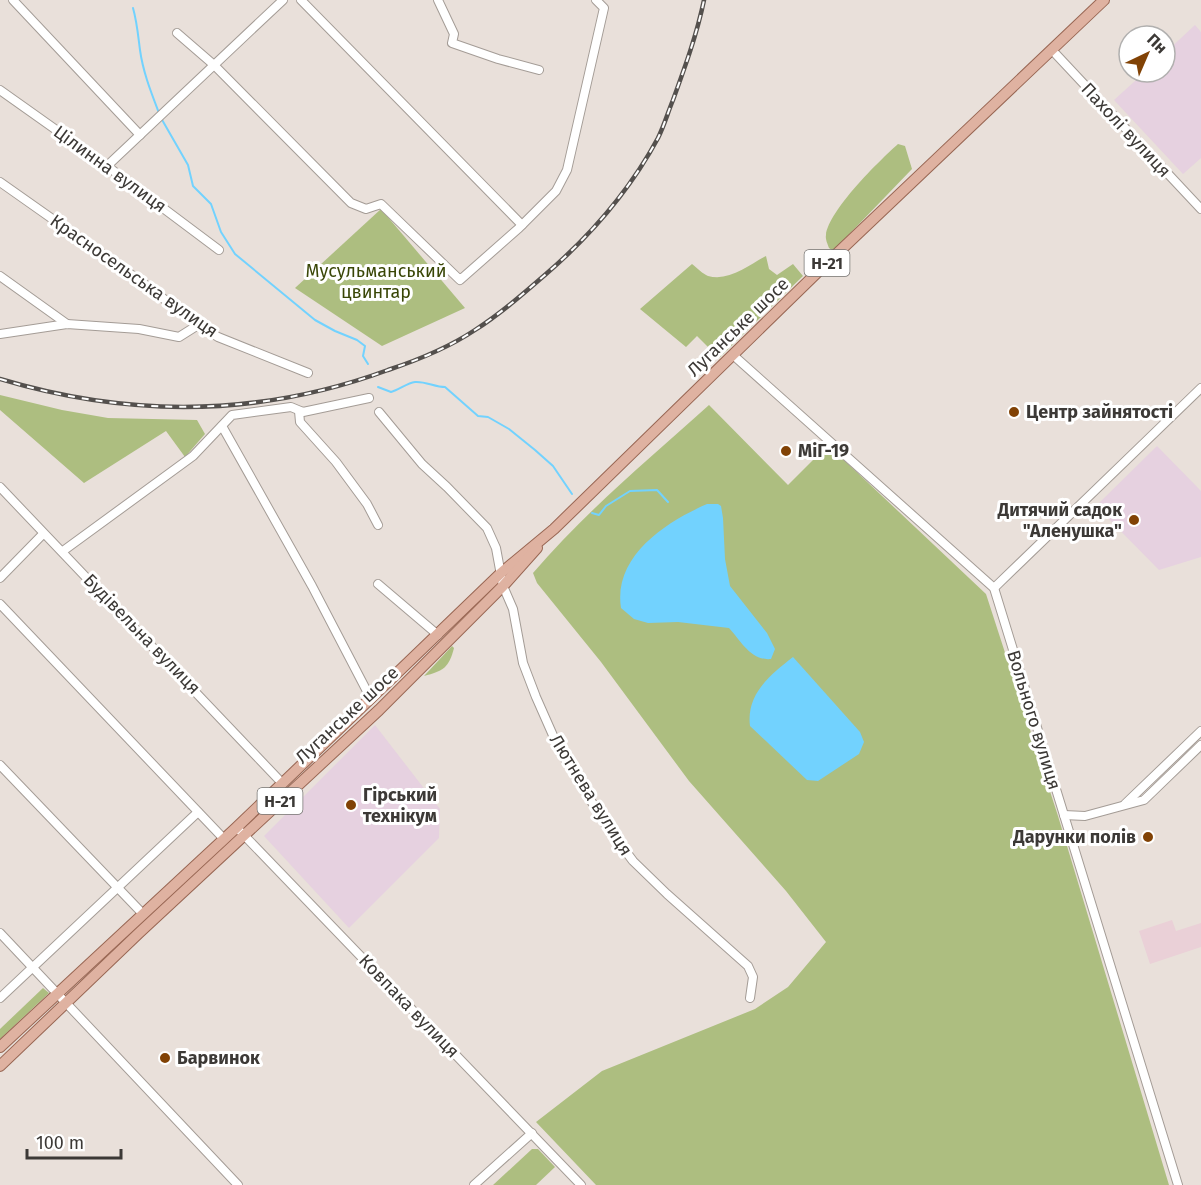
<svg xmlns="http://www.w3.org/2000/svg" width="1201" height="1185" font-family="'Fira Sans',sans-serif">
<rect width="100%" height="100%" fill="#e9e0da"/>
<!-- commercial -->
<path fill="#ead0d7" d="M1172 920 1176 931 1201 923V947L1150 964 1139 931Z"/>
<!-- education -->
<g fill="#e6d1e0">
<path d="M1195 25 1201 32V158L1183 174 1114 100 1145 72H1165V53Z"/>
<path d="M1157 446 1201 491V557L1159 570 1096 506Z"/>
<path d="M375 725 440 809 439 838 349 928 264 836Z"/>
</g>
<!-- green -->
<g fill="#adbe80">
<path d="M898 144 905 146 912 169 833 251 829 248C828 245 825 239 826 235 829 210 879 161 898 144Z"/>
<path d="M381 209 465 308 382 346 295 288Z"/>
<path d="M766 256 769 269 777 275 793 264 803 276 719 358 697 336 686 347 640 309 692 264C697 268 703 274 708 276 729 282 749 265 766 256Z"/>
<path d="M0 395 62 410 108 418 197 420 205 434 185 457 166 431 84 483 0 410Z"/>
<path d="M709 405 788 485 828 445 986 594 1058 816 1169 1185H596L536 1122 602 1071 755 1009 788 987 826 942 786 891 689 781 601 662 537 583 533 573C586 511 649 459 709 405Z"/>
<path d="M452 646 454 648C449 668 443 671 424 676Z"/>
<path d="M43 988 49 993 0 1039V1029Z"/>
<path d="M532 1149H538L555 1167 536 1185H493Z"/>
</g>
<!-- water -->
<g fill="#72d2fe">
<path d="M707 504H718L721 506 723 518 725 559 730 586 767 633 775 649 771 659C751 661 741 641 729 628L678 622 648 623 634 619 621 608C613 556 666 522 707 504Z"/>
<path d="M793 657 860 732 864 742 859 754 818 781 807 780 750 726C746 694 770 675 793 657Z"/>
</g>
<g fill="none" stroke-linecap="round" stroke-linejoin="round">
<!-- stream -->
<g stroke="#72d2fe" stroke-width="2">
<path d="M133 8C137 22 138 35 140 50 143 72 151 92 159 113"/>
<path d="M161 118 188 165 193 186 211 204 221 232 235 254 315 320 335 331 357 340 365 346 363 356 368 364"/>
<path d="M378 387 391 392C399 390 407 383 415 382 425 381 435 387 445 387L478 416 488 417 509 429 535 450 553 466 572 494"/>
<path d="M592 513 599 515 606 506 630 491 657 490 668 502"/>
</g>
<defs>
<g id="minor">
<path d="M13 0 140 135"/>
<path d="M301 0 522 225"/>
<path d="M438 0 454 34 452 43 498 59 539 70"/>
<path d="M177 33 214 65 351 203 366 209 381 204 460 280 519 228 556 191 567 170 604 8 596 0"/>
<path d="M1052 50 1201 209"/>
<path d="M0 90 107 166 219 250"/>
<path d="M107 166 283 0"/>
<path d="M0 182 139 280 198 325 218 337 308 373"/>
<path d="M0 276 67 324"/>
<path d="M0 334 67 324 139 329 179 337 198 325"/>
<path d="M733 355 994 588 1178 1185"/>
<path d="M299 411 300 422 336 462 367 504 378 525"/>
<path d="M379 412 422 464 447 487 487 528 496 548 503 586 513 609 523 663 536 697 559 749 606 825 633 861 667 894 748 966 753 977 750 998"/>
<path d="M222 426 312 586 371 699"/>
<path d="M0 487 282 783"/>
<path d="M63 551 193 456 232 415 291 407 303 412 369 398"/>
<path d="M0 578 43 534"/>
<path d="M378 584 438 635"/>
<path d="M994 588 1201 388"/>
<path d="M0 604 224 839"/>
<path d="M0 765 142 913"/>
<path d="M1125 804 1201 731"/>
<path d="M1064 815 1085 816 1144 800 1201 745"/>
<path d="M240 831 581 1185"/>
<path d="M0 933 238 1185"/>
<path d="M0 998 198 812"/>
<path d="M474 1185 532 1133"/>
</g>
<g id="major">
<path d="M0 1047 236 828 501 573 554 529 826 264 1104 0"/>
<path d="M0 1066 139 933 379 710 503 586 537 548"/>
</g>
</defs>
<!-- minor casing -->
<use href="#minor" stroke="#a49c96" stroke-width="10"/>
<!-- major casing -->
<use href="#major" stroke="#986653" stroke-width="12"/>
<!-- minor -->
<use href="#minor" stroke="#fff" stroke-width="8"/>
<!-- major -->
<use href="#major" stroke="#dfb2a1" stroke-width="10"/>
<defs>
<path id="rail" d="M0 379C130 418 260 417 388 370 418 360 448 348 475 330 500 314 523 294 546 274 590 236 630 190 658 138 664 126 668 112 673 100 685 67 697 34 704 0"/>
</defs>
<!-- rail casing -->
<use href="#rail" stroke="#54504d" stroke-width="4.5"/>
<!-- rail -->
<use href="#rail" stroke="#fff" stroke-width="2" stroke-dasharray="7" stroke-linecap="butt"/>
</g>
<!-- markers -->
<g fill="#814205" stroke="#fff" stroke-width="2">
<circle cx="1014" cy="412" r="6"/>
<circle cx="786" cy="451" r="6"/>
<circle cx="1134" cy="520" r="6"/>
<circle cx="351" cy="805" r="6"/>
<circle cx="1148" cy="837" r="6"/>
<circle cx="165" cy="1058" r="6"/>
</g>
<g text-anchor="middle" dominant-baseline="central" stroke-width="6" stroke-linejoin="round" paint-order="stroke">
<!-- shield labels -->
<g fill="#fff" stroke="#767472" stroke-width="1.5">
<rect x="804.5" y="250" width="45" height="26" rx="4.5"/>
<rect x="257.5" y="788" width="45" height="26" rx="4.5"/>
</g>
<g font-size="16" font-weight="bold" fill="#3c3936">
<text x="827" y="263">Н-21</text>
<text x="280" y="801">Н-21</text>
</g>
<!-- street labels -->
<g font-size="18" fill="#3c3936" stroke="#fff">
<text transform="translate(1126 130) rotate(47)">Пахолі вулиця</text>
<text transform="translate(110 169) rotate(36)">Цілинна вулиця</text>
<text transform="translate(134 276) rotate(35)">Красносельська вулиця</text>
<text transform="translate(738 327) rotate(-44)">Луганське шосе</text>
<text transform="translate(142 634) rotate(46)">Будівельна вулиця</text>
<text transform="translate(347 715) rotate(-43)">Луганське шосе</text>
<text transform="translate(1034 720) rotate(73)">Вольного вулиця</text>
<text transform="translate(591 795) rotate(58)">Лютнева вулиця</text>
<text transform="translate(409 1006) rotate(46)">Ковпака вулиця</text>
</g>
<!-- park labels -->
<g font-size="18" fill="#394606" stroke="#fff">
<text x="376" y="271">Мусульманський<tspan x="376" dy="21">цвинтар</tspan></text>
</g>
<!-- poi labels -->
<g font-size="18" font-weight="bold" fill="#3c3936" stroke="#fff" text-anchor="start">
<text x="1026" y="412">Центр зайнятості</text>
<text x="798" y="451">МіГ-19</text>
<text x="1122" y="510" text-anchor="end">Дитячий садок<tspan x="1122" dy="21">"Аленушка"</tspan></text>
<text x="363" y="795">Гірський<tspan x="363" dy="21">технікум</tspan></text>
<text x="1136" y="837" text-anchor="end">Дарунки полів</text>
<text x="177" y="1058">Барвинок</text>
</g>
</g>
<!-- north arrow -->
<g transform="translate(1147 54) rotate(44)"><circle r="28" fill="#ffffff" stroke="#b1b0af" stroke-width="1.5"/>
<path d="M0-4.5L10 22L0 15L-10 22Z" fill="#814205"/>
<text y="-9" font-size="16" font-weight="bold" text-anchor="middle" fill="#3c3936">Пн</text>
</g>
<!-- scale -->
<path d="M27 1149v9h94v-9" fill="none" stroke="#3c3936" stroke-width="3"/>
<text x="36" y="1149" font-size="18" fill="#3c3936" stroke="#ffffff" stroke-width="4.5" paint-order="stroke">100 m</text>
</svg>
